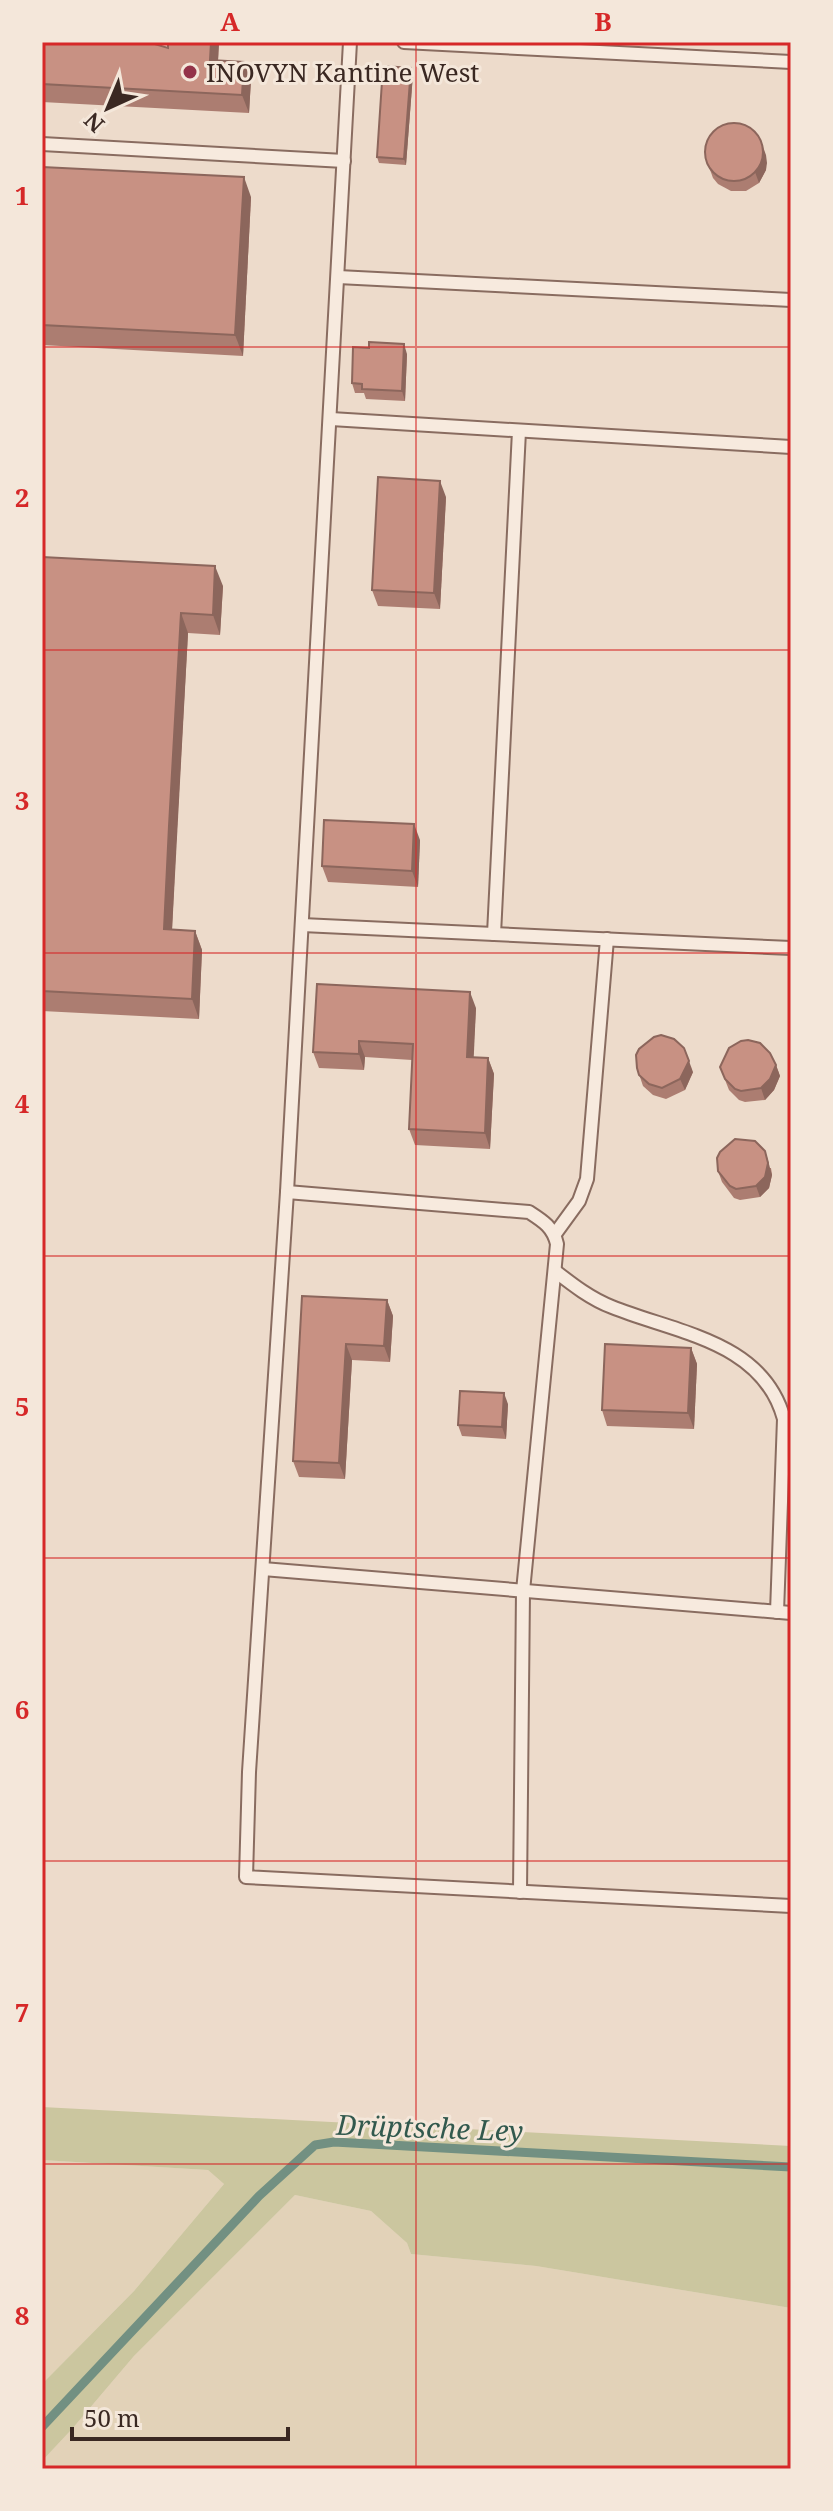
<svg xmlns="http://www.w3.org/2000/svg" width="833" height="2511" font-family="'Noto Serif',serif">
<rect width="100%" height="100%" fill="#eddbcb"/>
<!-- farmland -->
<g fill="#e2d2b8">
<path d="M42 2160 208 2170 224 2184 134 2291 42 2384Z"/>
<path d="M295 2195 371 2211 407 2243 411 2254 536 2266 791 2308V2469H42V2461L72 2429 134 2356Z"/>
</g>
<!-- green -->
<path fill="#cbc69f" d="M42 2107 791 2146V2308L536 2266 411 2254 407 2243 371 2211 295 2195 134 2356 72 2429 42 2461V2384L134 2291 224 2184 208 2170 42 2160Z"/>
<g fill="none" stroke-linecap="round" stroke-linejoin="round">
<!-- stream -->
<path stroke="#729082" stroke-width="9" d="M42 2427 259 2196 315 2145 334 2142 791 2167"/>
<defs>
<g id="lane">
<path d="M350 42 287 1192 249 1772 246 1877 791 1906"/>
<path d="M404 42 791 62"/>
<path d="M42 144 344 161"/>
<path d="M338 277 791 300"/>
<path d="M331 419 791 447"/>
<path d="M302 925 791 948"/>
<path d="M494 934 519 431"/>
<path d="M287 1192 529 1212C543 1221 553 1227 557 1244L523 1591 520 1892"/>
<path d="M555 1234 579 1201 587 1179 607 939"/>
<path d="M555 1271C573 1285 591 1299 612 1307 676 1333 763 1341 784 1419L777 1612"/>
<path d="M263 1569 791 1613"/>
</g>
</defs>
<!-- lane casing -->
<use href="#lane" stroke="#896c60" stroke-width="16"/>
<!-- lane -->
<use href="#lane" stroke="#f7eade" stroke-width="12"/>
</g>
<!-- wall -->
<g fill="#ac7d71">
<path d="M42 42 168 48V42H219L218 61 244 62 251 80 249 113 42 102Z"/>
<path d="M411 68 413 74 406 165 379 163 377 157Z"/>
<path d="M766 155V170L759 183 746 191H731L718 184 713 178 709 167Z"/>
<path d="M42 167 251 197 243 356 42 345Z"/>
<path d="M407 354 405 401 366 399 364 393H355L352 383Z"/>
<path d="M446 497 440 609 378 606 372 590Z"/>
<path d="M42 557 223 586 220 635 188 633 176 846 172 929 195 931 202 950 199 1019 42 1011Z"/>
<path d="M420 840 418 887 328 882 322 866Z"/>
<path d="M476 1008 473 1057 488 1058 494 1074 490 1149 415 1145 409 1129 412 1060 365 1057 364 1070 319 1068 313 1052Z"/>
<path d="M776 1065 780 1076 774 1090 765 1100 745 1102 739 1100 729 1090 720 1067Z"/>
<path d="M637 1068 693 1072 685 1090 666 1099 653 1095 643 1086Z"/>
<path d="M771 1168 772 1175 769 1188 760 1197 740 1200 734 1198 722 1182 718 1171Z"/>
<path d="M302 1296 387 1300 393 1316 390 1362 352 1360 345 1479 299 1477 293 1461Z"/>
<path d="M691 1348 697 1364 694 1429 607 1426 602 1410Z"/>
<path d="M508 1404 506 1439 462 1436 458 1425Z"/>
</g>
<!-- shaded-wall -->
<g fill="#8c665c">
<path d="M211 42H219L217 79 210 60Z"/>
<path d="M244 62 251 80 249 113 242 95Z"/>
<path d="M411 68 413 74 406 165 404 159Z"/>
<path d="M762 144 766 155 767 163 766 170 759 183 755 172Z"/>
<path d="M244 177 251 197 243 356 235 335Z"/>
<path d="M404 344 407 354 405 401 402 391Z"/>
<path d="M440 481 446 497 440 609 434 593Z"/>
<path d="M215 566 223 586 220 635 213 615Z"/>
<path d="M181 613 188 633 171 949 164 929Z"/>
<path d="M414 824 420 840 418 887 412 871Z"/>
<path d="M195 931 202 950 199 1019 192 999Z"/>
<path d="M470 992 476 1008 473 1073 467 1057Z"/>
<path d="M359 1041 365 1057 364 1070 359 1054Z"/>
<path d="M488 1058 494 1074 490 1149 485 1133Z"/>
<path d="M689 1061 693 1072 685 1090 680 1079Z"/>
<path d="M776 1065 780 1076 774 1090 765 1100 761 1088Z"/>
<path d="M767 1157 772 1175 769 1188 760 1197 756 1186Z"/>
<path d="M387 1300 393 1316 390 1362 384 1346Z"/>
<path d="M346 1344 352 1360 345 1479 339 1463Z"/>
<path d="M691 1348 697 1364 694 1429 688 1413Z"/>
<path d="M504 1393 508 1404 506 1439 502 1427Z"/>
</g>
<!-- building -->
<g fill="#c89183" stroke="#8c665c" stroke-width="2">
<path d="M42 42H148L168 48V42H211L210 60 244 62 242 95 42 84Z"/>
<path d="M383 66 411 68 404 159 377 157Z"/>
<circle cx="734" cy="152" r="29"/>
<path d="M42 167 244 177 235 335 42 325Z"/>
<path d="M369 342 404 344 402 391 362 389V384L352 383 353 347 369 348Z"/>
<path d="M378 477 440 481 434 593 372 590Z"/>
<path d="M42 557 215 566 213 615 181 613 169 826 164 929 195 931 192 999 42 991Z"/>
<path d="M324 820 414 824 412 871 322 866Z"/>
<path d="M317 984 470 992 467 1057 488 1058 485 1133 409 1129 413 1044 359 1041V1054L313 1052Z"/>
<path d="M661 1035 674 1039 684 1048 689 1061 680 1079 662 1088 649 1084 639 1075 637 1068 636 1055 639 1049 654 1037Z"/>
<path d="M748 1040 760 1043 770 1053 776 1065 770 1079 761 1088 741 1091 735 1089 725 1079 720 1067 729 1048 741 1041Z"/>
<path d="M735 1139 755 1141 765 1151 768 1163 765 1177 756 1186 736 1189 730 1186 718 1171 717 1158 720 1152Z"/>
<path d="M302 1296 387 1300 384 1346 346 1344 339 1463 293 1461Z"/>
<path d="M605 1344 691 1348 688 1413 602 1410Z"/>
<path d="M460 1391 504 1393 502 1427 458 1425Z"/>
</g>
<!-- grid -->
<path fill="none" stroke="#d62828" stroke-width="2" stroke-opacity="0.55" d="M416 42V2469M42 347H791M42 650H791M42 953H791M42 1256H791M42 1558H791M42 1861H791M42 2164H791"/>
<!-- markers -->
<circle fill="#943349" stroke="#f4e7da" stroke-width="3" cx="190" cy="72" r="8"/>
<g text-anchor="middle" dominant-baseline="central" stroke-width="6" stroke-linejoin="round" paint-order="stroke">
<!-- poi labels -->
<g font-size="26" fill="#3a2822" stroke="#f4e7da" text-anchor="start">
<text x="206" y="72">INOVYN Kantine West</text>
</g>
<!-- water labels -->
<g font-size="28" font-style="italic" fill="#32594e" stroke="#f4e7da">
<text transform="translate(430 2127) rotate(2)">Drüptsche Ley</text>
</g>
</g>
<!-- border -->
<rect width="833" height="2511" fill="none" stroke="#f4e7da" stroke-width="88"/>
<!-- north arrow -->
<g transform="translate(108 108) rotate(224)" stroke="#f4e7da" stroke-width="6" paint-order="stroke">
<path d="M0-6L14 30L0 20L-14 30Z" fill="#3a2822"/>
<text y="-12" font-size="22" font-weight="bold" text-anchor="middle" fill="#3a2822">N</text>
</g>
<!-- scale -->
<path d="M72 2427v12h216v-12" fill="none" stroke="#3a2822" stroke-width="4"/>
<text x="84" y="2427" font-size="24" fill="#3a2822" stroke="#f4e7da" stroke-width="6" paint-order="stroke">50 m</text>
<rect x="44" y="44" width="745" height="2423" fill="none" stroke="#d62828" stroke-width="3"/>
<g font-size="26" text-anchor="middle" font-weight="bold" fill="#d62828">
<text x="230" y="31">A</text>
<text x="603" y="31">B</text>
<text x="22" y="205">1</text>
<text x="22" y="507">2</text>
<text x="22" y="810">3</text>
<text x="22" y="1113">4</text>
<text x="22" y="1416">5</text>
<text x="22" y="1719">6</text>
<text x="22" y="2022">7</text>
<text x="22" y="2325">8</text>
</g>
</svg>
